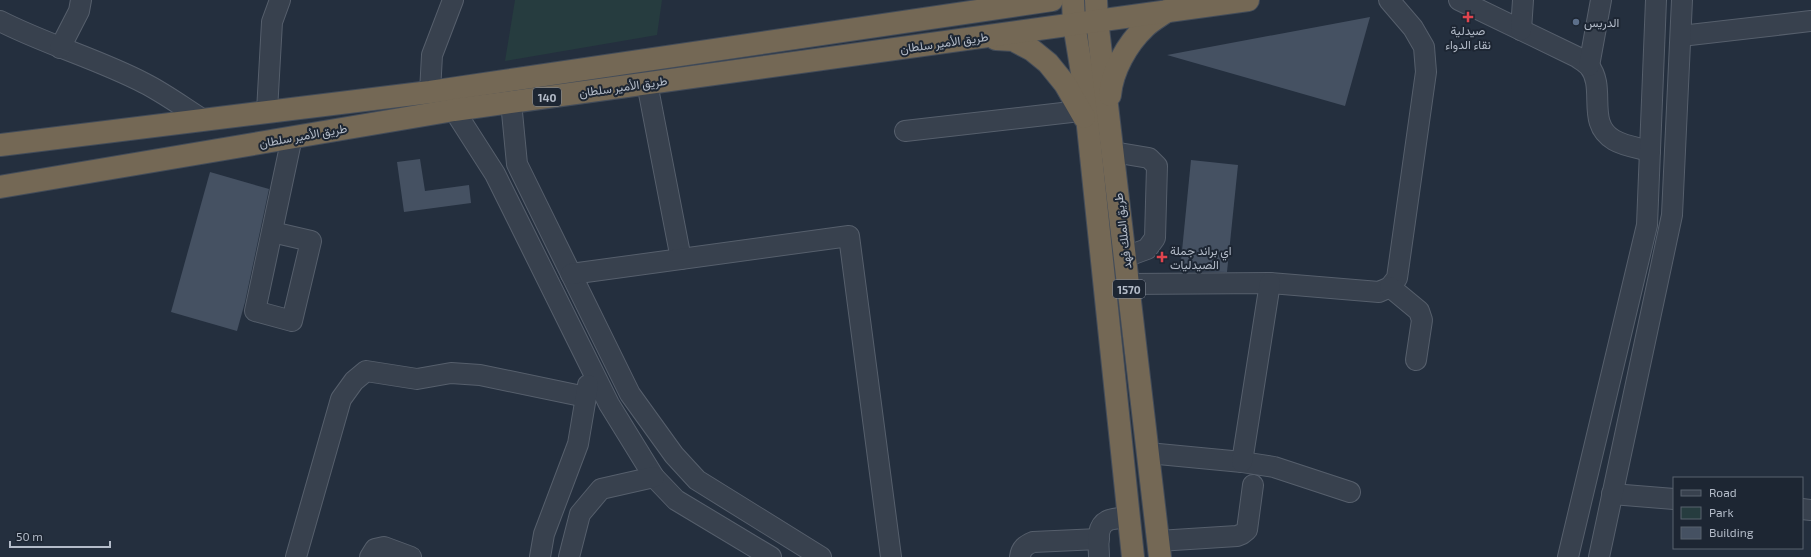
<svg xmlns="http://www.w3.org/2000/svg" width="1811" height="557" font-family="'Exo 2',Vazirmatn,sans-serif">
<rect width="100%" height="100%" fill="#242f3e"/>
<!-- green -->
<path fill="#263c3f" d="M515 0H662L657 35 505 61Z"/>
<!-- building -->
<g fill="#455162">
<path d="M1370 17 1345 106 1167 55Z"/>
<path d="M420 159 425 191 469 185 471 203 404 212 397 162Z"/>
<path d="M1191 160 1238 165 1227 272 1180 271Z"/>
<path d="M210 172 269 189 245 302 237 331 171 312Z"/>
</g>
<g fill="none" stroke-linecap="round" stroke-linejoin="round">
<defs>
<g id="minor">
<path d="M1459 0 1577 57C1581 60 1586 63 1589 66 1607 88 1585 123 1614 140 1624 146 1639 148 1650 151"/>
<path d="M0 21C47 45 98 59 144 83 164 93 183 107 202 119"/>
<path d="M1521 30 1523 0"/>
<path d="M1681 36 1811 21"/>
<path d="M60 48 79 11 81 0"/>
<path d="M1589 66 1601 0"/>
<path d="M647 83 681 259"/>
<path d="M430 92 432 55 453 0"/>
<path d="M511 102 517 164 630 394 674 455 697 480 821 557"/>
<path d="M454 110 495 174 609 404 654 477 676 500 771 557"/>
<path d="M267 111 272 22 280 0"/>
<path d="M905 131 1080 111"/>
<path d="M1113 152 1149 158 1157 166 1155 238 1147 249 1125 257"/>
<path d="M272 232 311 241 292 321 255 311 292 137"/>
<path d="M571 274 849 236 891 557"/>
<path d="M1128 284 1270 283 1379 292 1390 287 1397 278 1426 72 1424 47 1413 28 1389 0"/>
<path d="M1390 287 1419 311 1422 320 1416 360"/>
<path d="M1148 453 1242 462 1274 467 1350 492"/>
<path d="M1242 462 1270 283"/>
<path d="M1612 494 1674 499"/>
<path d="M1802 509 1811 510"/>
<path d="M1158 541 1237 536 1242 534 1247 530 1253 485"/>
<path d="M296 557 341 399 354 381 366 371 417 379 451 373 480 375 586 397"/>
<path d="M370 557 375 549 384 547 411 557"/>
<path d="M540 557 544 534 578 444 588 385"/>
<path d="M569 557 580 514 601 489 654 477"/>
<path d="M1020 557C1021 548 1026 545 1033 542L1099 539"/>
<path d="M1099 557C1099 546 1095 527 1107 521 1112 518 1123 518 1129 517"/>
<path d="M1568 557 1647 225 1656 0"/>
<path d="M1599 557 1672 215 1682 0"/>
</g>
<g id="highway">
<path d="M1073 0 1074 24 1083 79 1133 557"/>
<path d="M1096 0 1097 20 1160 557"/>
<path d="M996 39 1013 40 1032 50 1048 63 1065 84 1084 117"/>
<path d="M1110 95C1112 71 1127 44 1145 27 1151 21 1160 16 1167 11"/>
<path d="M0 145 430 92 1052 0"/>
<path d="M0 187 454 110 1248 0"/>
</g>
</defs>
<!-- minor casing -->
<use href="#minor" stroke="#565f6c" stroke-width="22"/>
<!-- highway casing -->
<use href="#highway" stroke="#434c59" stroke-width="24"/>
<!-- minor -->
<use href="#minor" stroke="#38414e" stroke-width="20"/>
<!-- highway -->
<use href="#highway" stroke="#746855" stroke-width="22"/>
</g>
<!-- markers -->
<g fill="#e0444e" stroke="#1d2633" stroke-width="1.5">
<path d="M1466 11h4v4h4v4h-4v4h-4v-4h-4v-4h4z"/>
<path d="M1160 251h4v4h4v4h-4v4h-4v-4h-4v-4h4z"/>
</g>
<circle fill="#5c6f8a" stroke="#1d2633" stroke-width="1.5" cx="1576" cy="22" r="4"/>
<g text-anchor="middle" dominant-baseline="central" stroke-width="4" stroke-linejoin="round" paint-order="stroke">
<!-- shield labels -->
<g fill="#1d2633" stroke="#878f9c" stroke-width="1">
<rect x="533" y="88" width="28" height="18" rx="3"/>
<rect x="1113" y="280" width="32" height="18" rx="3"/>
</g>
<g font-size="11" font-weight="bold" fill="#b4bcc9">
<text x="547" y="97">140</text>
<text x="1129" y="289">1570</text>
</g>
<!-- poi labels -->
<g font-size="12" fill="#b4bcc9" stroke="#1d2633" text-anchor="start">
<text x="1584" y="22">الدريس</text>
<text x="1468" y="30" text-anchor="middle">صيدلية<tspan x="1468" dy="14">نقاء الدواء</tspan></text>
<text x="1170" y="250">اي براند جملة<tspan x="1170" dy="14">الصيدليات</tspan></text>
</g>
<!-- street labels -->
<g font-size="12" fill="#b4bcc9" stroke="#1d2633">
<text transform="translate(944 42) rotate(-8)">طريق الأمير سلطان</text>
<text transform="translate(623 86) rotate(-8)">طريق الأمير سلطان</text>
<text transform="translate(303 135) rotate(-10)">طريق الأمير سلطان</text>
<text transform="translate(1122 231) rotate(-97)">طريق الملك فهد</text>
</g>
</g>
<!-- legend -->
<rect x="1673" y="477" width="130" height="72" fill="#1d2633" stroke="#59626f"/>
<rect x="1681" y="490" width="20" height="6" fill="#38414e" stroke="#59626f"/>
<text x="1709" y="497" font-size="12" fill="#b4bcc9">Road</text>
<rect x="1681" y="507" width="20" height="12" fill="#263c3f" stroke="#59626f"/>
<text x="1709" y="517" font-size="12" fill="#b4bcc9">Park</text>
<rect x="1681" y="527" width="20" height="12" fill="#455162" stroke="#59626f"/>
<text x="1709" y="537" font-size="12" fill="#b4bcc9">Building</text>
<!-- scale -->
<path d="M10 541v6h100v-6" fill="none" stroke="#b4bcc9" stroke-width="2"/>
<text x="16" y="541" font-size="12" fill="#b4bcc9" stroke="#1d2633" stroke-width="3" paint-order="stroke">50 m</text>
</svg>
